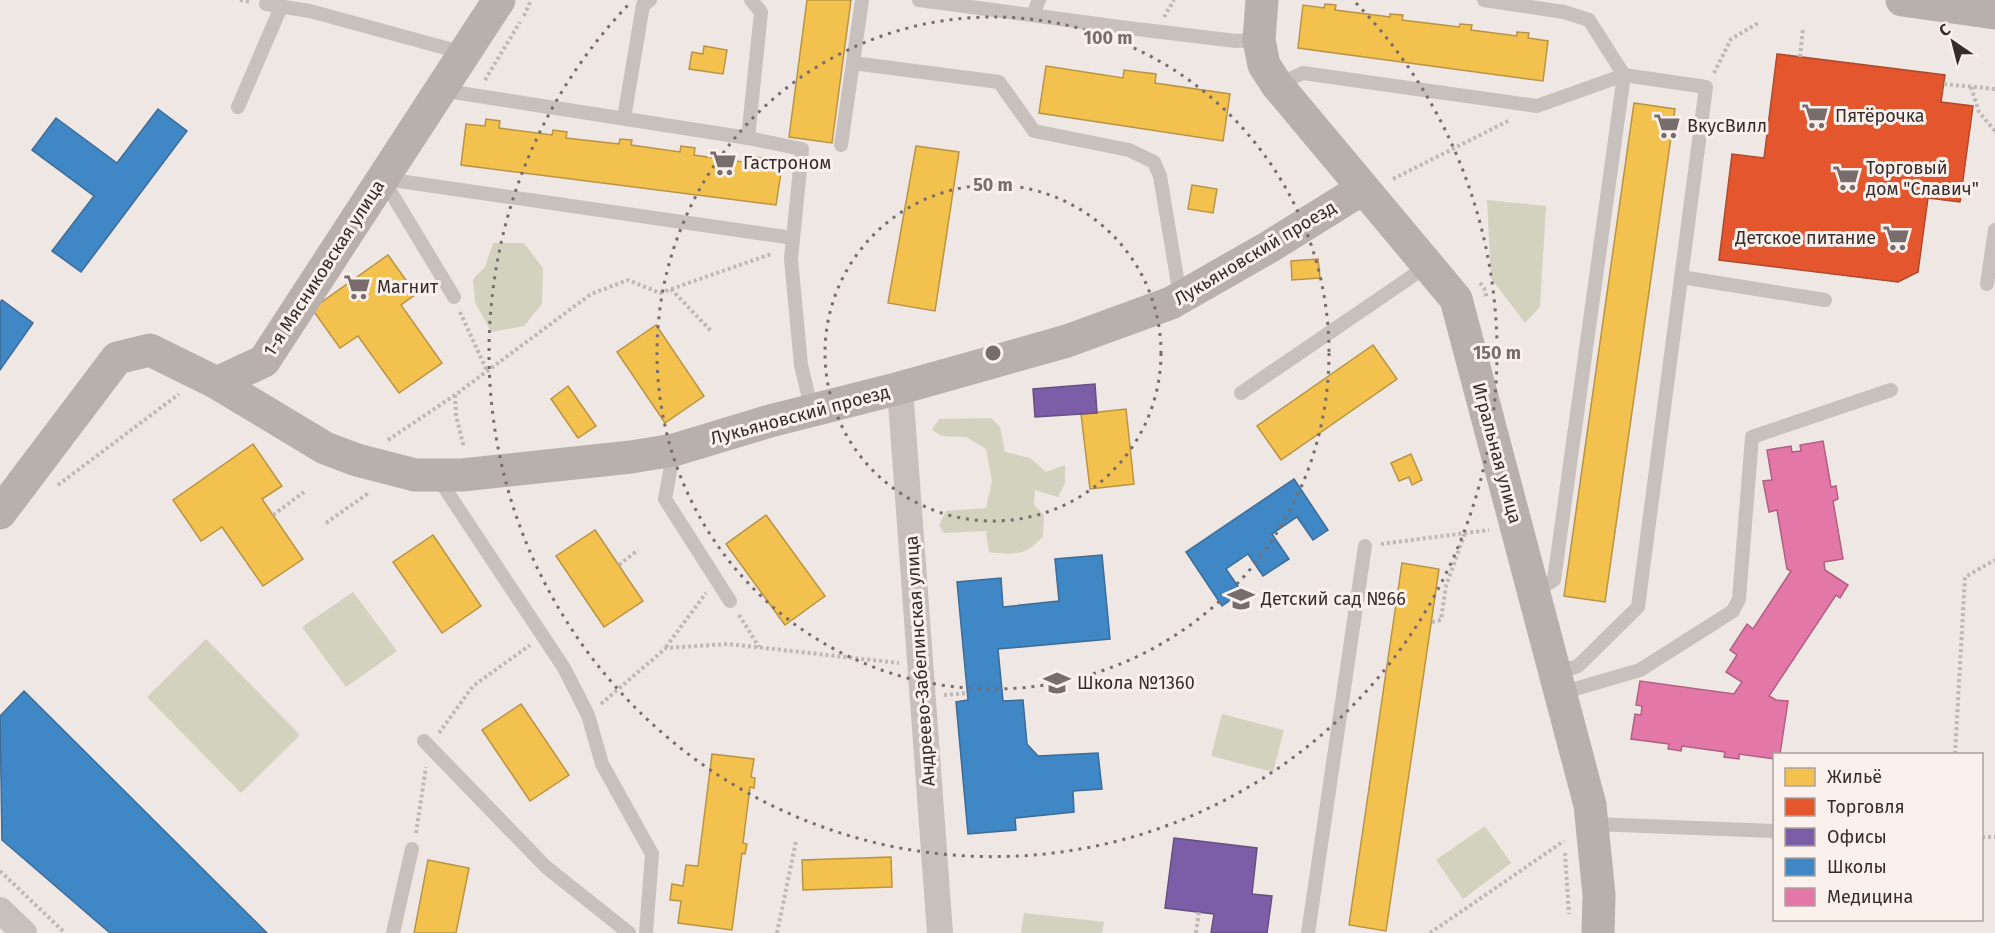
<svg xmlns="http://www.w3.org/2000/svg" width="1995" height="933" font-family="'Fira Sans',sans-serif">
<rect width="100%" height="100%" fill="#eee7e4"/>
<!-- green -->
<g fill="#d2d2bf">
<path d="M1487 200 1546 206 1540 307 1525 323 1491 278Z"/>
<path d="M493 243H524L543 268 542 304 524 326 491 332 475 302 473 279 485 267Z"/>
<path d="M991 418 1000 427 1005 452 1030 458 1046 472 1065 465V483L1058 497 1035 490 1034 505 1044 515 1043 536C1026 556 1015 555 989 552L986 531 944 533 939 525 946 511 986 508 992 481 986 449 966 437 942 436 932 430 939 419Z"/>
<path d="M353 592 397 651 346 687 302 627Z"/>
<path d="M206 639 300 735 241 793 147 697Z"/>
<path d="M1222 714 1284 730 1273 772 1211 756Z"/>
<path d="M1485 826 1511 863 1463 899 1436 860Z"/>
<path d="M1024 913 1104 922 1102 933H1021Z"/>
</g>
<!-- homes -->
<g fill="#f2c14e" stroke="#ba9444" stroke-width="1.5">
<path d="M807 0H851L832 143 789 137Z"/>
<path d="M1325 4 1336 5 1335 10 1390 17V14L1403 15 1402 20 1459 27 1460 24 1472 25 1471 30 1517 36V32L1529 33 1528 38 1548 41 1543 81 1298 48 1303 5 1324 8Z"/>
<path d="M704 46 727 50 723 74 689 69 692 52 703 54Z"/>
<path d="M1046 66 1123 78 1124 70 1156 74 1155 83 1230 94 1223 141 1039 113Z"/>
<path d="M1634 103 1675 109 1605 602 1564 596Z"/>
<path d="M486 119 500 121 499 128 552 135 553 130 567 132 566 138 619 144 620 139 632 140 631 145 680 152 681 146 695 148 694 155 750 163V156L761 158V163L782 166 776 205 461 165 466 124 485 126Z"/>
<path d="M916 146 959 152 935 311 888 303Z"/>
<path d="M1192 185 1217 189 1213 213 1188 209Z"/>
<path d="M388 255 416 294 401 305 442 363 399 393 358 336 340 348 312 309Z"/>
<path d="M1318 259 1320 278 1292 280 1291 261Z"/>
<path d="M656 325 704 396 665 423 617 352Z"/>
<path d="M1373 345 1397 379 1281 460 1257 426Z"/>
<path d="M568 386 596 426 578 438 551 399Z"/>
<path d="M1126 409 1134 484 1090 489 1081 414Z"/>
<path d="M253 444 282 486 262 499 303 559 263 586 222 527 201 541 173 500Z"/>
<path d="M1411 454 1422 480 1412 485 1409 477 1399 481 1391 463Z"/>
<path d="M766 515 825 596 785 625 726 544Z"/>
<path d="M595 530 643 601 604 627 556 556Z"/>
<path d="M433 535 481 606 442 633 393 562Z"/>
<path d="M1402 563 1439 569 1386 931 1349 925Z"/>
<path d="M521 704 569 775 530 801 482 730Z"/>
<path d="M712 754 754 759 751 777 755 778 754 788 750 787 743 843 747 844 745 854 742 853 732 930 678 923 681 901 670 900 672 884 683 886 686 865 698 866Z"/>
<path d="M891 857 892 887 803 890 802 860Z"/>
<path d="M428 860 469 868 456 933H414Z"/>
</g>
<!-- shops -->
<path fill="#e4572e" stroke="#b04a2d" stroke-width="1.5" d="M1777 54 1945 75 1941 102 1973 106 1960 202 1928 198 1918 272 1898 282 1719 260 1732 154 1764 158Z"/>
<!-- offices -->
<g fill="#7b5ea7" stroke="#674f82" stroke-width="1.5">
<path d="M1095 384 1097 413 1035 417 1033 389Z"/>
<path d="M1174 838 1257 848 1252 894 1272 896 1267 933H1211L1214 914 1165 908Z"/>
</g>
<!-- schools -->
<g fill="#3f88c5" stroke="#3d6c97" stroke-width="1.5">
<path d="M158 109 187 131 81 272 52 251 94 196 32 150 56 118 117 163Z"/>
<path d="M2 300 33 323 0 370V302Z"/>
<path d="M1294 479 1328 530 1313 540 1297 517 1272 534 1289 559 1263 576 1248 554 1226 569 1242 592 1222 606 1186 552Z"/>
<path d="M1102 555 1110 639 998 649 1003 701 1023 700 1027 744 1038 756 1098 753 1102 789 1073 791 1074 812 1015 818 1016 830 968 834 956 702 968 700 957 582 1001 578 1003 607 1059 601 1055 559Z"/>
<path d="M24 691 267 933H110L2 840 0 716Z"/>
</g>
<!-- health -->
<path fill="#e377a8" stroke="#b06082" stroke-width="1.5" d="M1823 441 1831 487 1836 486 1838 499 1833 501 1843 559 1824 562 1825 570 1848 585 1840 598 1836 595 1769 696 1776 700 1788 701 1780 754H1774V759L1739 754V759L1724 757 1725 752 1682 746 1681 751 1668 749 1669 744 1631 739 1635 714 1641 715 1642 706 1636 705 1640 681 1734 694 1742 682 1726 672 1737 655 1730 650 1747 624 1753 629 1791 571 1787 569 1777 510 1769 512 1763 481 1772 480 1767 450 1791 446 1792 452 1801 451 1800 445Z"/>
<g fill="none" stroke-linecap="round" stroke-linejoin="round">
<!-- path -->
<g stroke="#c0b8b5" stroke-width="4" stroke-dasharray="3 3" stroke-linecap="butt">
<path d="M240 0 251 2"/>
<path d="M524 16 531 0"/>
<path d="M1164 17 1174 0"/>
<path d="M1800 57 1803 29"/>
<path d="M1714 73 1731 39 1760 22"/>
<path d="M485 80 520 22"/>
<path d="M1944 84 1995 89"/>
<path d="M1971 87 1979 112 1995 131"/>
<path d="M1393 179 1510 120"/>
<path d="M1480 283 1484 288 1487 298"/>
<path d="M671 289 712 332"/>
<path d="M460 312 487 371"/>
<path d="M455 395 456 415 464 448"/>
<path d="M388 440 455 395 591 294 628 280 660 293 771 254"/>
<path d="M58 485 179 394"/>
<path d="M273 515 304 492"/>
<path d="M326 523 370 492"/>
<path d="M1381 544 1489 530"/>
<path d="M619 565 638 550"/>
<path d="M739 615 759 647"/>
<path d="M1432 622 1441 620 1446 586 1465 533"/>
<path d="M666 647 706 593"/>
<path d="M944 695 967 693"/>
<path d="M601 704 666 648 728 644 899 663"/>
<path d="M439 733 473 686 530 645"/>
<path d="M1955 754 1965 577 1995 560"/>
<path d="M416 833 426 767"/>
<path d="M1982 837H1995"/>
<path d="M1565 853 1569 914"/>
<path d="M0 871 65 933"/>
<path d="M777 933 796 841"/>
<path d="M1196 933 1199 912"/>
<path d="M1430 933 1564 841"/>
</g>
<!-- lane -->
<g stroke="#c7c0bd" stroke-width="14">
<path d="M919 0 1120 27 1236 41 1259 40"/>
<path d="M1484 0 1564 12 1589 20 1624 75 1554 580 1534 592"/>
<path d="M266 4 310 11 464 53"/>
<path d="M1033 14 1039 0"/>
<path d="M853 63 999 82 1034 131 1129 150 1154 162 1160 176 1180 296"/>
<path d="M1277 85 1303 73 1537 106 1624 75 1706 87 1638 607 1578 666 1556 673"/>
<path d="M440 90 748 138 802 149 791 259 801 365 812 411"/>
<path d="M238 107 281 7"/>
<path d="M624 118 643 5 650 0"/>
<path d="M748 138 761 12 751 0"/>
<path d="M841 145 862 0"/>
<path d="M385 179 793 238"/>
<path d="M384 181 454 297"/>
<path d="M1681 277 1825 300"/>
<path d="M1987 284 1995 230"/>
<path d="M1241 393 1427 266"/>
<path d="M674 450 665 499 730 601"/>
<path d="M438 478 564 668 588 715 602 764 652 854 646 933"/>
<path d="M1561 693 1640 670 1733 611 1739 599 1752 437 1891 390"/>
<path d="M424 741 546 867 629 933"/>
<path d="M1593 824 1774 831"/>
<path d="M393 933 412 849"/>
<path d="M1308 933 1365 546"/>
</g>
<!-- street -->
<g stroke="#c7c0bd" stroke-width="26">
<path d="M900 388 940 933"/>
<path d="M0 910 24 933"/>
</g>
<!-- secondary -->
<g stroke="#b8b0ad" stroke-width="33">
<path d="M1262 0 1259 40 1264 65 1277 85 1456 299 1590 805 1599 895 1598 933"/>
<path d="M1902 0 1995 13"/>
<path d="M217 383 325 448 357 460 415 475H462L631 457 674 450 770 421 900 388 1067 341 1171 303 1269 247 1362 189"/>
<path d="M0 513 117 358 150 350 217 383 264 361 499 0"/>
</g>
</g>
<!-- distance rings -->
<g fill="none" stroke="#786d6c" stroke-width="3" stroke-dasharray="3 6">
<circle cx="993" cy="353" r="168"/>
<circle cx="993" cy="353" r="336"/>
<path d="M1356 3A504 504 0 1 1 630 3"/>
</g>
<!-- icons -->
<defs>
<symbol id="supermarket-bare" viewBox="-9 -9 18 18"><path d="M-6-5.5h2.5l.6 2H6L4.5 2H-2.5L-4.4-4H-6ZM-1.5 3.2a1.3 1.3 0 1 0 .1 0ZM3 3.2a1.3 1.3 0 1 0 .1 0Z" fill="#786d6c" stroke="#faf1ed" stroke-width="2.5" paint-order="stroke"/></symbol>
<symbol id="school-bare" viewBox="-9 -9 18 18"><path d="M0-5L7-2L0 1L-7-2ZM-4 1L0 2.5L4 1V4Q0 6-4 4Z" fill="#786d6c" stroke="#faf1ed" stroke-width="2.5" paint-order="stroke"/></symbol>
</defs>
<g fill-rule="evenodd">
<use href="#supermarket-bare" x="1796" y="97" width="38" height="38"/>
<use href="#supermarket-bare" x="1648" y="107" width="38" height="38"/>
<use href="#supermarket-bare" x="704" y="144" width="38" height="38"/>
<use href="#supermarket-bare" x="1827" y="159" width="38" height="38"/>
<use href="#supermarket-bare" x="1877" y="219" width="38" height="38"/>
<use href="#supermarket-bare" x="338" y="268" width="38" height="38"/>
<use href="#school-bare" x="1222" y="580" width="38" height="38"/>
<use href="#school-bare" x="1038" y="664" width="38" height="38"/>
</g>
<g text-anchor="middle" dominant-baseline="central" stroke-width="6" stroke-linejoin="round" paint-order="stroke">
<!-- poi labels -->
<g font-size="18" fill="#382c2b" stroke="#faf1ed" text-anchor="start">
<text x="1835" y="116">Пятёрочка</text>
<text x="1687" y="126">ВкусВилл</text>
<text x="743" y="163">Гастроном</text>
<text x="1866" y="168">Торговый<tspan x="1866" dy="21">дом "Славич"</tspan></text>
<text x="1876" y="238" text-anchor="end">Детское питание</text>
<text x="377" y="287">Магнит</text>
<text x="1261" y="599">Детский сад №66</text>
<text x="1077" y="683">Школа №1360</text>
</g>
<!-- street labels -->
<g font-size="18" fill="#382c2b" stroke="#faf1ed">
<text transform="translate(1255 253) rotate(-31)">Лукьяновский проезд</text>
<text transform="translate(324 268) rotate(-57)">1-я Мясниковская улица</text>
<text transform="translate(800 415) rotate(-15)">Лукьяновский проезд</text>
<text transform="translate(1497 453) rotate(75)">Игральная улица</text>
<text transform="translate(920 661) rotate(-94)">Андреево-Забелинская улица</text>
</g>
</g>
<circle cx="993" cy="353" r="9" fill="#786d6c" stroke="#faf1ed" stroke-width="3"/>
<g font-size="18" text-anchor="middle" font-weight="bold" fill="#786d6c" stroke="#faf1ed" stroke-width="6" stroke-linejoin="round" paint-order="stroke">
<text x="1108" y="44">100 m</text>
<text x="993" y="191">50 m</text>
<text x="1497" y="359">150 m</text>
</g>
<!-- legend -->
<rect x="1773" y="753" width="210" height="168" fill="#faf1ed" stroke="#aca29f" stroke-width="1.5"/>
<rect x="1785" y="768" width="30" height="18" fill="#f2c14e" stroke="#aca29f" stroke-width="1.5"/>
<text x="1827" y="783" font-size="18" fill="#382c2b">Жильё</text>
<rect x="1785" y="798" width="30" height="18" fill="#e4572e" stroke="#aca29f" stroke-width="1.5"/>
<text x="1827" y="813" font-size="18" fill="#382c2b">Торговля</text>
<rect x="1785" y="828" width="30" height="18" fill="#7b5ea7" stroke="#aca29f" stroke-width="1.5"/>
<text x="1827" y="843" font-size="18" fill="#382c2b">Офисы</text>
<rect x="1785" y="858" width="30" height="18" fill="#3f88c5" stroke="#aca29f" stroke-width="1.5"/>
<text x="1827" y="873" font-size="18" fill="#382c2b">Школы</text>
<rect x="1785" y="888" width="30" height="18" fill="#e377a8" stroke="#aca29f" stroke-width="1.5"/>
<text x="1827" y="903" font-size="18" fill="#382c2b">Медицина</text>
<!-- north arrow -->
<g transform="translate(1953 42) rotate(325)" stroke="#faf1ed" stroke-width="4.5" paint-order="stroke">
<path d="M0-4.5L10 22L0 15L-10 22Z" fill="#382c2b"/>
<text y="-9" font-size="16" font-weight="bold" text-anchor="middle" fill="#382c2b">С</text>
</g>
</svg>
